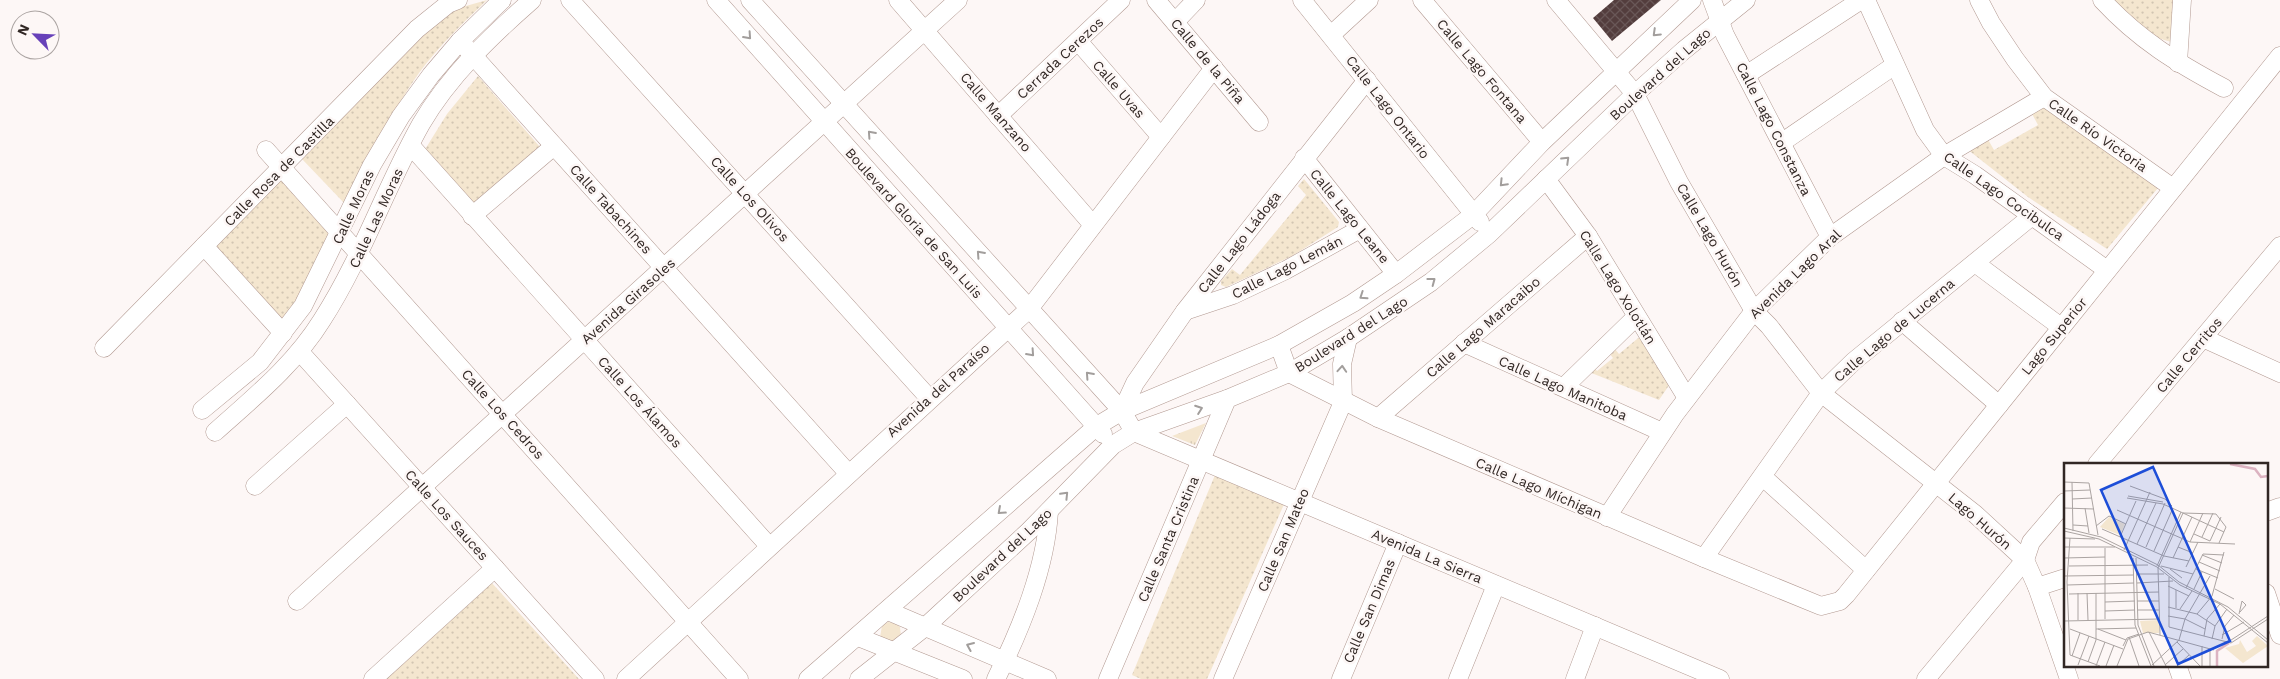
<svg xmlns="http://www.w3.org/2000/svg" width="2280" height="679" font-family="'Work Sans',sans-serif">
<defs>
<pattern id="grass-tufts" width="24" height="20" patternUnits="userSpaceOnUse" patternTransform="scale(1.25)"><rect width="24" height="20" fill="#f4e6cf"/><path d="M3 7l-1-3M5 7V3M7 7l1-3M15 17l-1-3M17 17v-4M19 17l1-3" fill="none" stroke="#d2c5b2"/></pattern>
<pattern id="park-dots" width="8" height="8" patternUnits="userSpaceOnUse" patternTransform="scale(1.25)"><rect width="8" height="8" fill="#f4e6cf"/><path d="M2 2h.1M6 6h.1" fill="none" stroke="#d2c5b2" stroke-width="1.8" stroke-linecap="round"/></pattern>
<pattern id="building-cross-hatch" width="8" height="8" patternUnits="userSpaceOnUse" patternTransform="scale(1.25)"><rect width="8" height="8" fill="#533d3d"/><path d="M0 0l8 8M0 8l8-8" fill="none" stroke="#695757"/></pattern>
</defs>
<rect width="100%" height="100%" fill="#fdf7f6"/>
<!-- grass -->
<g fill="url(#grass-tufts)">
<path d="M1206 423 1195 445 1172 436Z"/>
<path d="M888 622 895 623 900 627 901 637 895 643 880 637 882 626Z"/>
</g>
<!-- park -->
<g fill="url(#park-dots)">
<path d="M487 0C463 23 439 46 419 73 390 114 368 160 345 204L302 159 415 37 452 10Z"/>
<path d="M2114 0H2178L2172 42C2149 38 2127 18 2114 0Z"/>
<path d="M478 76 540 147 474 205 424 151 447 114Z"/>
<path d="M2046 104 2163 182 2107 249 2028 197 1967 149 1986 136 1994 150 2038 125 2030 110Z"/>
<path d="M282 176 333 230 303 294 282 324 210 247Z"/>
<path d="M1304 179 1339 222 1338 227 1292 256 1226 287 1221 285V281L1232 269 1240 275 1306 195 1298 186Z"/>
<path d="M1643 334 1674 378 1659 400 1584 370 1588 360 1597 371 1613 358 1604 347 1610 343 1619 354Z"/>
<path d="M1215 475 1285 502 1207 679H1141L1132 675Z"/>
<path d="M491 582 579 679H384Z"/>
</g>
<!-- building -->
<path fill="url(#building-cross-hatch)" d="M1614 0H1661L1612 41 1593 18Z"/>
<g fill="none" stroke-linecap="round" stroke-linejoin="round">
<defs>
<g id="minor">
<path d="M570 0 929 398"/>
<path d="M716 0 1103 434"/>
<path d="M750 0 1122 411 1134 432 1720 679"/>
<path d="M898 0 1093 225"/>
<path d="M1156 0 1259 122"/>
<path d="M1302 0 1480 222"/>
<path d="M1422 0 1542 142"/>
<path d="M1556 0 1635 94 1679 182 1754 311 1769 326 1821 393 1975 514 2025 560 2037 587 2069 679"/>
<path d="M1712 0 1725 35 1830 237"/>
<path d="M1866 0 1925 130 1944 156 1975 175 2107 270"/>
<path d="M1979 0 1991 23 2015 59 2044 97 2173 188"/>
<path d="M2102 0C2139 40 2177 63 2224 88"/>
<path d="M1175 22 1196 0"/>
<path d="M1331 35 1369 0"/>
<path d="M460 41 848 473"/>
<path d="M1078 41 1161 137"/>
<path d="M2178 63 2182 0"/>
<path d="M1746 75 1861 0"/>
<path d="M998 116 1121 0"/>
<path d="M1781 143 1895 65"/>
<path d="M411 146 769 546"/>
<path d="M266 150 739 679"/>
<path d="M1304 158 1396 274"/>
<path d="M1546 179 1588 236 1687 398"/>
<path d="M472 216 554 146"/>
<path d="M204 246 283 333"/>
<path d="M1975 263 2061 327"/>
<path d="M1185 311 1233 295 1286 270 1360 229"/>
<path d="M1902 321 1999 405"/>
<path d="M2203 338 2280 373"/>
<path d="M1464 343 1662 432"/>
<path d="M1279 345 1289 373 1378 418 1704 558 1821 606 1840 601 1846 595 2280 56"/>
<path d="M104 348 417 29 448 4 458 0"/>
<path d="M300 352 595 679"/>
<path d="M1564 387 1636 317"/>
<path d="M202 410 260 362 303 306 372 165 401 116 431 75 460 41 502 0"/>
<path d="M1122 411 1135 383 1185 311 1367 80"/>
<path d="M1378 418 1588 236"/>
<path d="M215 432C254 397 294 365 322 320 362 258 385 188 421 124 449 76 491 36 532 0"/>
<path d="M2097 464 2280 246"/>
<path d="M1763 477 1866 570"/>
<path d="M255 486 347 404"/>
<path d="M2266 512 2280 507"/>
<path d="M1607 517 1675 414 1754 311 1830 237 1944 156 2044 97"/>
<path d="M1704 558 1821 393 1854 361 2032 216"/>
<path d="M2037 587 2065 578"/>
<path d="M2266 593 2280 635"/>
<path d="M297 601 958 0"/>
<path d="M888 611 1047 679"/>
<path d="M858 637 963 679"/>
<path d="M2177 665 2182 679"/>
<path d="M373 679 495 568"/>
<path d="M626 679 1029 309 1214 68"/>
<path d="M808 679 1097 426 1122 411 1279 345 1353 303 1396 274 1473 215 1542 142 1692 0"/>
<path d="M859 679 925 627 1029 531 1113 445 1134 432 1227 399 1289 373 1348 338 1431 282 1489 234 1635 94 1684 50 1746 0"/>
<path d="M996 679C1021 628 1046 568 1049 511"/>
<path d="M1108 679 1227 399"/>
<path d="M1223 679 1343 402 1342 364 1348 338"/>
<path d="M1341 679 1398 543"/>
<path d="M1458 679 1496 585"/>
<path d="M1575 679 1595 626"/>
<path d="M1926 679 2025 560 2031 542 2065 502"/>
</g>
</defs>
<!-- minor casing -->
<use href="#minor" stroke="#b29991" stroke-width="19"/>
<!-- minor -->
<use href="#minor" stroke="#fff" stroke-width="18"/>
</g>
<!-- one-way arrows -->
<defs><path id="oneway-chevron" d="M-2-3.5L2.5 0L-2 3.5" fill="none" stroke-width="1.6" stroke-linecap="round" stroke-linejoin="round" transform="scale(1.25)"/></defs>
<g stroke="#a29e9c">
<use href="#oneway-chevron" transform="translate(1656 33) rotate(136)"/>
<use href="#oneway-chevron" transform="translate(748 36) rotate(48)"/>
<use href="#oneway-chevron" transform="translate(871 134) rotate(-132)"/>
<use href="#oneway-chevron" transform="translate(1566 160) rotate(-44)"/>
<use href="#oneway-chevron" transform="translate(1503 183) rotate(134)"/>
<use href="#oneway-chevron" transform="translate(980 254) rotate(-132)"/>
<use href="#oneway-chevron" transform="translate(1432 281) rotate(-37)"/>
<use href="#oneway-chevron" transform="translate(1363 296) rotate(146)"/>
<use href="#oneway-chevron" transform="translate(1031 353) rotate(48)"/>
<use href="#oneway-chevron" transform="translate(1342 369) rotate(-86)"/>
<use href="#oneway-chevron" transform="translate(1089 375) rotate(-132)"/>
<use href="#oneway-chevron" transform="translate(1199 409) rotate(-20)"/>
<use href="#oneway-chevron" transform="translate(1065 495) rotate(-46)"/>
<use href="#oneway-chevron" transform="translate(1001 511) rotate(138)"/>
<use href="#oneway-chevron" transform="translate(970 646) rotate(-157)"/>
</g>
<g text-anchor="middle" dominant-baseline="central" stroke-width="5" stroke-linejoin="round" paint-order="stroke">
<!-- street labels -->
<g font-size="14" fill="#312724" stroke="#fdf7f6">
<text transform="translate(1060 58) rotate(-43)">Cerrada Cerezos</text>
<text transform="translate(1208 61) rotate(50)">Calle de la Piña</text>
<text transform="translate(1482 71) rotate(50)">Calle Lago Fontana</text>
<text transform="translate(1660 74) rotate(-42)">Boulevard del Lago</text>
<text transform="translate(1119 89) rotate(49)">Calle Uvas</text>
<text transform="translate(1388 107) rotate(52)">Calle Lago Ontario</text>
<text transform="translate(996 112) rotate(49)">Calle Manzano</text>
<text transform="translate(1774 129) rotate(63)">Calle Lago Constanza</text>
<text transform="translate(2098 135) rotate(35)">Calle Río Victoria</text>
<text transform="translate(279 171) rotate(-45)">Calle Rosa de Castilla</text>
<text transform="translate(2004 196) rotate(35)">Calle Lago Cocibulca</text>
<text transform="translate(750 199) rotate(48)">Calle Los Olivos</text>
<text transform="translate(353 207) rotate(-65)">Calle Moras</text>
<text transform="translate(611 209) rotate(48)">Calle Tabachines</text>
<text transform="translate(1350 216) rotate(51)">Calle Lago Leane</text>
<text transform="translate(376 218) rotate(-65)">Calle Las Moras</text>
<text transform="translate(914 223) rotate(48)">Boulevard Gloria de San Luis</text>
<text transform="translate(1710 235) rotate(60)">Calle Lago Hurón</text>
<text transform="translate(1239 242) rotate(-52)">Calle Lago Ládoga</text>
<text transform="translate(1287 267) rotate(-27)">Calle Lago Lemán</text>
<text transform="translate(1795 274) rotate(-44)">Avenida Lago Aral</text>
<text transform="translate(1618 287) rotate(58)">Calle Lago Xolotlán</text>
<text transform="translate(628 301) rotate(-42)">Avenida Girasoles</text>
<text transform="translate(1483 327) rotate(-41)">Calle Lago Maracaibo</text>
<text transform="translate(1894 330) rotate(-40)">Calle Lago de Lucerna</text>
<text transform="translate(1351 334) rotate(-32)">Boulevard del Lago</text>
<text transform="translate(2054 336) rotate(-51)">Lago Superior</text>
<text transform="translate(2189 355) rotate(-50)">Calle Cerritos</text>
<text transform="translate(1563 388) rotate(24)">Calle Lago Manitoba</text>
<text transform="translate(938 390) rotate(-42)">Avenida del Paraíso</text>
<text transform="translate(640 402) rotate(48)">Calle Los Álamos</text>
<text transform="translate(503 414) rotate(48)">Calle Los Cedros</text>
<text transform="translate(1539 488) rotate(23)">Calle Lago Míchigan</text>
<text transform="translate(447 515) rotate(48)">Calle Los Sauces</text>
<text transform="translate(1980 521) rotate(41)">Lago Hurón</text>
<text transform="translate(1168 539) rotate(-67)">Calle Santa Cristina</text>
<text transform="translate(1283 540) rotate(-67)">Calle San Mateo</text>
<text transform="translate(1002 555) rotate(-43)">Boulevard del Lago</text>
<text transform="translate(1427 556) rotate(23)">Avenida La Sierra</text>
<text transform="translate(1369 611) rotate(-67)">Calle San Dimas</text>
</g>
</g>
<!-- overview -->
<g transform="translate(2064 463)">
<rect width="204" height="204" fill="#fdf7f6"/>
<path d="M45 54 61 61 56 72 36 64ZM95 157V170H79L76 158ZM193 173 204 183 179 200 161 185 175 181 176 177 183 189 192 183 188 178Z" fill="#f4e6cf"/>
<path fill="none" stroke="#dcb3c1" stroke-width="2.5" d="M166 1 191 6 197 14 204 13M153 203V188L165 180"/>
<path fill="none" stroke="#aba4a2" stroke-width="1" d="M0 19 25 20 34 72M8 19 9 68M66 23 101 36 108 43M0 28 26 27M64 33 99 39M63 35 99 41 119 50 152 51 162 64 155 80M8 36 28 35M0 45 30 46M21 45 25 70M53 47 126 79 171 81M9 62 24 63M32 63 45 53 62 61M0 65 37 74 94 102 115 119 164 144 204 177M38 66 100 93 125 98M0 68 35 76 93 104 116 122 156 141 204 180M130 71 146 78M56 74 72 38M138 74 149 50M0 75 31 76M6 75 3 119 6 192 36 203M146 78 157 54M126 79 139 50M73 81 92 40M0 84H51M82 84 101 40M114 84 129 90M41 85V156M60 87 86 29M90 88 109 45M138 92 158 100M0 95 41 94M69 95 71 162 87 203M72 95 74 162 90 203M109 95 128 54M135 99 156 108M5 103 84 102M93 103 117 49M97 103 129 111M122 104 134 79M106 106 118 115M132 106 154 115M73 111H100M0 113 70 112M105 114V164L167 180 204 156M73 120 109 118M3 122 70 120M104 123 125 133M122 125 139 91 160 92M130 126 138 109M151 126 170 136M14 130V157M23 130 24 157M5 131 95 129M73 138H95M41 139 71 138M104 144 133 151 151 163M112 145V127M116 146 128 128M73 147H95M41 148 71 147M133 151 148 133 160 89M175 151 178 138 182 142 176 149M104 153 121 156 141 166M0 158 95 156M6 166 59 186M32 166 72 165M34 166 62 177M85 169 102 203M96 172 94 105 119 50 160 69M158 172 180 159M140 173 143 156 156 141M65 174 75 203M148 176 151 163 163 146M158 176 161 163 170 152M113 179 136 203M164 179 204 153M59 183 63 175 75 171M8 193 16 170M24 199 32 177V130M14 202 25 173M88 202 115 177 121 156 146 113M101 202 119 186M32 203 41 179M42 203 50 182M53 203 64 176 84 169 150 187M113 203 125 192M138 203V183M146 203V186"/>
<path fill="#1d4ed8" fill-opacity="0.15" stroke="#1d4ed8" stroke-width="2.5" d="M89 4 166 178 114 201 37 27Z"/>
<rect width="204" height="204" fill="none" stroke="#312724" stroke-width="2.5"/>
</g>
<!-- north arrow -->
<g transform="translate(35 35) rotate(294)"><circle r="24" fill="#fdf7f6" stroke="#aba4a2"/>
<path d="M0-4L9 19L0 12L-9 19Z" fill="#6741b9"/>
<text y="-8" font-size="14" font-weight="bold" text-anchor="middle" fill="#312724">N</text>
</g>
</svg>
